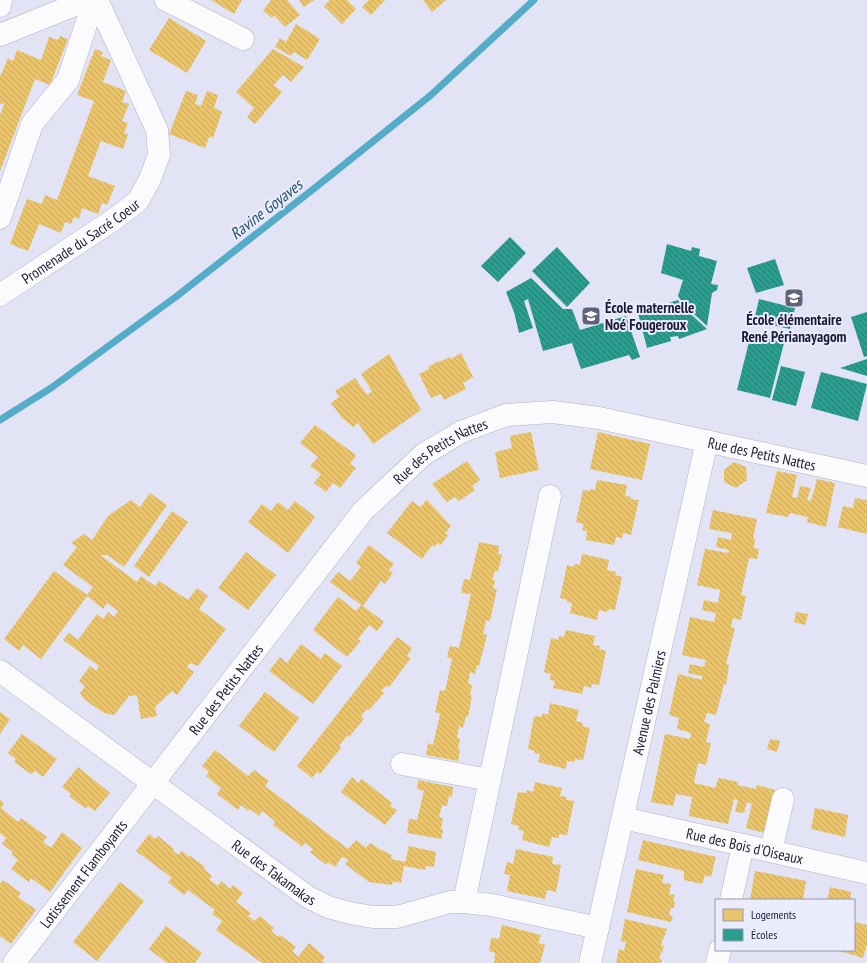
<svg xmlns="http://www.w3.org/2000/svg" width="867" height="963" font-family="'PT Sans Narrow',sans-serif">
<defs>
<pattern id="homes-back-hatch" width="6" height="6" patternUnits="userSpaceOnUse"><rect width="6" height="6" fill="#e9c46a"/><path d="M-1 5l2 2M0 0l6 6M5-1l2 2" fill="none" stroke="#c7a85c"/></pattern>
<pattern id="schools-back-hatch" width="6" height="6" patternUnits="userSpaceOnUse"><rect width="6" height="6" fill="#2a9d8f"/><path d="M-1 5l2 2M0 0l6 6M5-1l2 2" fill="none" stroke="#237f76"/></pattern>
</defs>
<rect width="100%" height="100%" fill="#e2e3f4"/>
<!-- homes -->
<g fill="url(#homes-back-hatch)">
<path d="M211 0H242L234 14Z"/>
<path d="M271 0H287L300 15 285 27 274 15 272 18 263 11Z"/>
<path d="M299 0H314L304 7Z"/>
<path d="M330 0H347L356 9 342 24 324 6Z"/>
<path d="M369 0H385L371 15 362 7Z"/>
<path d="M423 0H446L432 12Z"/>
<path d="M169 18 206 41 187 73 149 50Z"/>
<path d="M296 24 320 39 307 60 294 52 291 56 275 47 280 38 286 42Z"/>
<path d="M60 36 68 39 50 85 35 79 0 171V115L4 104 0 103V75H1L8 58 13 61 17 50 41 60 49 37 58 40Z"/>
<path d="M95 49 103 52 101 56 111 60 103 82 126 91 122 102 129 104 122 121 128 123 124 133 128 134 123 149 101 141 88 176 115 186 107 205 102 203 98 214 82 208 79 219 74 217 71 224 65 222 61 233 39 224 28 251 10 244 27 199 42 204 45 195 57 200 94 101 77 95Z"/>
<path d="M273 49 304 67 291 82 283 75 274 85 282 92 255 124 247 117 254 108 236 92Z"/>
<path d="M186 91 198 95 195 104 201 106 207 91 218 95 214 108 222 112 213 138 209 137 205 148 169 134Z"/>
<path d="M461 353 473 377 463 383 466 389 444 400 441 394 431 398 419 374 429 369 428 367 439 361V362L450 357 451 359Z"/>
<path d="M389 354 421 410 373 444 358 423 353 427 342 418 331 403 339 397 335 391 355 378 367 395 372 391 361 374Z"/>
<path d="M315 425 356 455 350 464 356 468 340 488 333 483 326 492 314 483 321 474 310 466 318 457 300 443Z"/>
<path d="M531 432 539 470 500 478 495 452 512 448 510 436Z"/>
<path d="M598 432 650 444 642 480 590 469Z"/>
<path d="M467 461 480 480 472 486 475 490 459 501 455 497 447 502 432 484Z"/>
<path d="M734 462 746 467 747 480 736 488 724 482V470Z"/>
<path d="M777 471 797 475 792 497 797 498 800 486 811 488 807 500 811 501 817 479 835 483 826 527 807 522 808 517 790 513 788 517 766 513Z"/>
<path d="M597 480 627 485 625 496 631 497 630 499 639 500 631 535 623 533 622 538 616 537 614 545 586 540 587 531 582 530 584 524 576 522 583 490 590 491 591 489 595 490Z"/>
<path d="M150 493 167 505 124 567 107 555H100L137 582 141 576 155 586 159 581 188 600 197 588 208 596 199 609 226 629 198 666 190 663 187 667 194 672 177 695 172 691 155 707 157 716 141 719 137 695 129 696 114 715 104 713 85 700 80 693 85 686 79 681 90 666 96 671 99 666 63 640 69 633 78 640 97 614 103 619 108 612 114 617 118 611 107 603 103 609 87 596 41 659 23 645 19 651 4 639 54 571 87 595 93 587 63 565 77 547 71 543 84 534 92 540 108 516 131 500 140 507Z"/>
<path d="M855 498 867 500V534L838 527 843 506 853 508Z"/>
<path d="M427 500 451 526 445 533 448 535 441 545 438 543 434 547 432 545 422 559 387 533 412 501 420 507Z"/>
<path d="M295 501 315 517 288 553 248 522 262 504 271 511 278 502 288 510Z"/>
<path d="M713 510 757 519 753 539H755L754 548 759 549 757 559 749 558 741 595 746 596 741 620 733 618 731 627 735 628 726 664 729 665 726 685 724 684 716 715 707 713 704 722 710 724 706 742 711 743 706 765 698 763 694 783 715 788 719 778 738 782 737 785 756 789 757 785 775 790 765 833 746 828 752 804 747 802 744 813 735 812 738 800 734 799 728 824 689 816 692 797 676 794 673 806 651 802 665 734 690 739 691 733 677 729 679 718 669 715 678 674 702 680V676L688 673 690 664 704 667 706 660 682 655 690 617 714 622 716 613 702 610 704 600 718 603 720 590 697 585 705 549 728 553 729 550 716 547 718 537 731 540 732 533 709 529Z"/>
<path d="M172 511 188 522 149 577 134 566Z"/>
<path d="M479 542 499 546 498 554 502 555 498 571H495L492 580H495L493 589H497L490 621 486 620 483 634 487 635 479 666 477 665 475 674 470 672 468 684 472 685 470 695H472L468 717 466 716 463 728 459 726 457 738 460 739 458 748 460 749 458 761 426 755 428 743 433 745 440 714 435 712 440 690 445 691 452 659 447 657 450 646 459 648 471 594 461 593 464 579 470 580Z"/>
<path d="M369 545 394 564 389 570 393 573 385 584 381 581 363 606 384 622 377 631 369 625 358 639 361 641 347 657 313 630 338 597 356 611 361 605 330 582 338 572 350 581 361 567 356 563Z"/>
<path d="M246 552 276 575 248 610 218 588Z"/>
<path d="M582 554 609 560 607 570 616 572 615 575 622 577 615 610 608 609 607 612 599 610 597 620 570 613 572 603 567 602V600L560 598 567 565 574 567V564L580 565Z"/>
<path d="M796 612 808 614 805 625 794 622Z"/>
<path d="M566 630 595 636 593 645 600 646 599 649 606 651 599 685 592 684 591 688 584 686 582 694 553 688 555 681 550 680 551 674 544 672 551 638 558 640 559 636 564 637Z"/>
<path d="M397 637 412 648 407 656 411 658 389 687 386 686 381 691 384 693 377 701 369 710 367 709 361 716 364 719 349 737 347 736 339 746 341 748 320 774 317 772 312 778 297 766Z"/>
<path d="M301 644 321 659 325 653 342 666 313 704 269 671 280 657 287 663Z"/>
<path d="M265 692 299 718 274 752 239 726Z"/>
<path d="M550 703 579 710 576 721 583 723 582 726 590 728 583 760 575 759 574 762 567 761 566 769 538 762 540 754 534 753 535 751 528 749 534 716 542 717V713L548 715Z"/>
<path d="M0 712 10 719 0 734Z"/>
<path d="M22 734 57 759 43 777 35 771 31 774 14 762 16 759 8 753Z"/>
<path d="M770 739 780 741 777 752 767 749Z"/>
<path d="M215 750 248 776 254 770 269 781 265 786 348 849 356 840 366 848 370 843 381 850 392 855 391 859 405 862 409 846 436 852 434 867 426 866 425 870 404 866 401 883 393 881 392 885 369 882 345 864 349 860 342 857 335 867 328 862 326 865 310 852 313 849 305 843 302 847 295 841 273 825 275 821 262 811 259 816 250 809 248 811 241 805 238 810 217 794 221 788 206 776 209 772 202 766Z"/>
<path d="M78 767 110 793 95 811 88 806 86 809 69 796 71 794 62 787Z"/>
<path d="M352 777 358 783 362 779 392 803 390 806 397 810 385 825 341 792Z"/>
<path d="M418 780 453 787 452 797 449 796 447 806 442 805 439 817 443 819 441 829 443 830 441 839 407 833 409 819 417 820 424 791 417 789Z"/>
<path d="M535 782 562 788 560 796 567 797 566 800 574 801 567 835 559 834V838L552 837 549 847 522 840 524 831 518 830 519 826 511 824 518 792 526 793 527 790 533 792Z"/>
<path d="M0 800 4 803 1 808 18 822 21 818 47 837 43 842 51 848 62 832 82 848 50 892 31 878 29 882 11 869 18 860 11 854 13 852 2 844 6 838 0 833Z"/>
<path d="M815 808 848 815 845 837 811 829Z"/>
<path d="M149 834 155 839 158 836 174 849 173 851 178 855 182 851 189 857 190 856 205 867 204 869 212 876 209 879 218 886 221 881 230 889 233 885 243 893 236 902 251 913 248 916 255 921 260 916 274 928 271 931 278 937 280 935 296 947 292 951 298 957 309 943 325 957 322 961 325 963H262L216 930 222 921 212 914 215 910 188 890 184 895 168 882 172 878 136 851Z"/>
<path d="M643 840 716 857 711 877 705 875 702 884 684 880V871L638 860Z"/>
<path d="M516 849 553 857 552 864 561 865 556 892 547 890 545 899 507 891 510 875 504 874 507 862 513 864Z"/>
<path d="M636 869 664 875 662 883 671 884 669 894 675 895 673 901 675 902 674 908H671L669 915 673 917 671 922 627 912Z"/>
<path d="M755 871 806 881 803 900H750Z"/>
<path d="M3 880 21 893 18 897 36 910 11 944 0 936V884Z"/>
<path d="M120 882 144 901 97 961 73 942Z"/>
<path d="M830 887 851 892 850 900H827Z"/>
<path d="M625 919 667 929 661 945 664 946 662 953 661 952 659 959 662 960 661 963H616L619 949 624 951 626 942 621 941Z"/>
<path d="M854 922 867 925V945L863 958 840 951V950H854Z"/>
<path d="M502 925 541 935 538 943 545 945 540 963H494L495 953 489 951 491 938 499 939Z"/>
<path d="M166 926 202 953 195 963H167L149 949Z"/>
</g>
<!-- schools -->
<g fill="url(#schools-back-hatch)">
<path d="M510 237 526 253 498 282 481 266Z"/>
<path d="M667 244 691 251 692 247 700 249 699 256 717 261 711 284 718 285 717 290 712 293 707 326 684 305 678 296 683 280 661 273Z"/>
<path d="M557 247 590 283 567 307 532 271Z"/>
<path d="M775 259 784 285 756 293 747 268Z"/>
<path d="M531 278 563 309H572L580 330 626 316 640 357 632 360 629 355 581 369 572 343 543 351 528 299 524 301 533 328 519 333 514 312 506 292Z"/>
<path d="M759 299 795 308 790 329 754 321Z"/>
<path d="M678 300 682 306 707 329 679 339 678 336 670 337 671 341 647 348 638 313Z"/>
<path d="M867 312V356L864 357 851 317Z"/>
<path d="M751 334 784 343 770 398 737 390Z"/>
<path d="M867 359V376L840 368Z"/>
<path d="M781 366 805 372 796 406 772 400Z"/>
<path d="M821 372 867 384 858 421 811 408Z"/>
</g>
<g fill="none" stroke-linecap="round" stroke-linejoin="round">
<!-- stream -->
<path stroke="#55acc9" stroke-width="7" d="M0 420 51 388 177 296 316 187 431 95 534 0"/>
<defs>
<g id="minor">
<path d="M166 0 243 39"/>
<path d="M0 6 1 0"/>
<path d="M0 35 87 0"/>
<path d="M0 218 32 124 68 80 94 0"/>
<path id="s1" d="M0 295 116 218 138 201 150 179 159 155 157 130 97 0"/>
<path id="s2" d="M0 671 308 897 328 907 350 913 373 917H397L450 902H464L492 905 598 928"/>
<path d="M402 764 490 780"/>
<path id="s3" d="M623 818 867 873"/>
<path d="M771 851 783 799"/>
<path d="M731 900 743 845"/>
<path d="M464 902 550 496"/>
<path id="s4" d="M14 963 363 511 424 454 461 432 506 415 553 412 599 418 867 476"/>
<path id="s5" d="M590 963 707 441"/>
<path d="M717 963 720 950"/>
</g>
</defs>
<!-- minor casing -->
<use href="#minor" stroke="#b1b2c6" stroke-width="23"/>
<!-- minor -->
<use href="#minor" stroke="#fbfbfd" stroke-width="22"/>
</g>
<!-- icons -->
<defs>
<symbol id="school-square" viewBox="-11 -11 22 22"><rect x="-9" y="-9" width="18" height="18" rx="4" fill="#616178" stroke="#eaebfb"/><path d="M0-5L7-2L0 1L-7-2ZM-4 1L0 2.5L4 1V4Q0 6-4 4Z" fill="#fff"/></symbol>
</defs>
<g fill-rule="evenodd">
<use href="#school-square" x="783" y="287" width="22" height="22"/>
<use href="#school-square" x="580" y="305" width="22" height="22"/>
</g>
<g text-anchor="middle" dominant-baseline="central" stroke-width="4" stroke-linejoin="round" paint-order="stroke">
<!-- street labels -->
<g font-size="15" fill="#1c1b36" stroke="#eaebfb">
<text stroke="none"><textPath href="#s1" startOffset="97">Promenade du Sacré Coeur</textPath></text>
<text stroke="none"><textPath href="#s4" startOffset="670">Rue des Petits Nattes</textPath></text>
<text stroke="none"><textPath href="#s4" startOffset="1006">Rue des Petits Nattes</textPath></text>
<text stroke="none"><textPath href="#s4" startOffset="346">Rue des Petits Nattes</textPath></text>
<text stroke="none"><textPath href="#s5" startOffset="267">Avenue des Palmiers</textPath></text>
<text stroke="none"><textPath href="#s3" startOffset="125">Rue des Bois d'Oiseaux</textPath></text>
<text stroke="none"><textPath href="#s2" startOffset="340">Rue des Takamakas</textPath></text>
<text stroke="none"><textPath href="#s4" startOffset="113">Lotissement Flamboyants</textPath></text>
</g>
<!-- poi labels -->
<g font-size="15" font-weight="bold" fill="#1c1b36" stroke="#eaebfb" text-anchor="start">
<text x="605" y="307">École maternelle<tspan x="605" dy="17">Noé Fougeroux</tspan></text>
<text x="794" y="319" text-anchor="middle">École élémentaire<tspan x="794" dy="17">René Périanayagom</tspan></text>
</g>
<!-- water labels -->
<g font-size="16" font-style="italic" fill="#255363" stroke="#eaebfb">
<text transform="translate(266 209) rotate(-38)">Ravine Goyaves</text>
</g>
</g>
<!-- legend -->
<rect x="715" y="899" width="140" height="52" fill="#eaebfb" stroke="#9898ac"/>
<rect x="723" y="909" width="20" height="12" fill="#e9c46a" stroke="#9898ac"/>
<text x="751" y="919" font-size="12" fill="#1c1b36">Logements</text>
<rect x="723" y="929" width="20" height="12" fill="#2a9d8f" stroke="#9898ac"/>
<text x="751" y="939" font-size="12" fill="#1c1b36">Écoles</text>
</svg>
